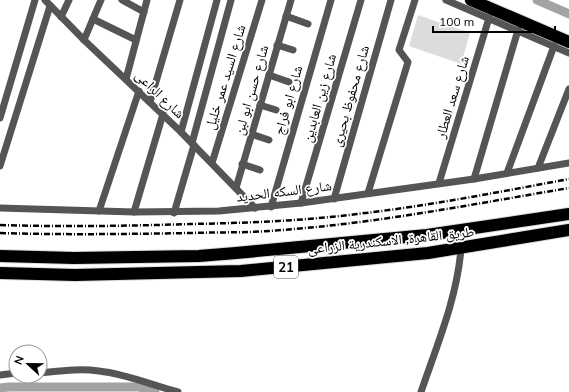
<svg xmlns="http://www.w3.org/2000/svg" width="569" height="392" font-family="Mulish,'Noto Naskh Arabic',sans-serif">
<rect width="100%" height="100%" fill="#fff"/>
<!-- green -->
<path fill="#dcdcdc" d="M418 15 470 33 461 64 409 46Z"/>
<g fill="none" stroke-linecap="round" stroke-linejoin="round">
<!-- canal -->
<g stroke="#a3a3a3" stroke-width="9">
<path d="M537 0 569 14"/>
<path d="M0 388 9 387H139L155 392"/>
</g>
<defs>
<g id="highway">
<path d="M471 0 569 42"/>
<path d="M0 256 74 258 199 256 236 253 427 235 569 214"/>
<path d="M0 273 75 275 241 271 428 253 569 230"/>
</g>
</defs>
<!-- highway casing -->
<use href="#highway" stroke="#dbdbdb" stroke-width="14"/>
<!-- street -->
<g stroke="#555" stroke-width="7">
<path d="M45 0 84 40 181 132 255 208"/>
<path d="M122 0 144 12"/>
<path d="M446 0 569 53"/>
<path d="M286 16 308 24"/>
<path d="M61 17 69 0"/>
<path d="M93 19 136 40"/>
<path d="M84 40 101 0"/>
<path d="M277 45 293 50"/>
<path d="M269 75 289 82"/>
<path d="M126 79 147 0"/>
<path d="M150 102 180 0"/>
<path d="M260 105 276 110"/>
<path d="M0 118 35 0"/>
<path d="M181 132 217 0"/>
<path d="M251 134 269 140"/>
<path d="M192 143 231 0"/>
<path d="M212 163 262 0"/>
<path d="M242 164 260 170"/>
<path d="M0 166 50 6"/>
<path d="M538 168 569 89"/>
<path d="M507 173 554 46"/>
<path d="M474 179 518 30"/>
<path d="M439 183 489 18"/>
<path d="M236 188 291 0"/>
<path d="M368 193 408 62 399 50 415 0"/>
<path d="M334 199 391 0"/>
<path d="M301 203 361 0"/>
<path d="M271 207 331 0"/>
<path d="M0 208 134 212 219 211 301 203 474 179 569 163"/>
<path d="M99 211 139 91"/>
<path d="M134 212 163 114"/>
<path d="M174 213 194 145"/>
<path d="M40 373C60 371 79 368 99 371 126 374 152 385 178 392"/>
<path d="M0 375 16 373"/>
<path d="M421 392C437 345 457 298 461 249"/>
</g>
<!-- highway -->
<use href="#highway" stroke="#000" stroke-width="12"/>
<!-- rail -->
<g stroke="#000" stroke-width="2.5" stroke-dasharray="6 2 1 2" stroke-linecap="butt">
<path d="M0 225C64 227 127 226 191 224 246 223 302 221 357 214 428 206 499 192 569 179"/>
<path d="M0 233C64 235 127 234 191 233 221 232 251 233 282 230 378 223 474 204 569 188"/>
</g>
</g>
<g text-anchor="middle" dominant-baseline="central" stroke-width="3.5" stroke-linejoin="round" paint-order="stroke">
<!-- shield labels -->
<rect fill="#fff" stroke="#4c4c4c" stroke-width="1" x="274" y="256" width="24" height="22" rx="3"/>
<g font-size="13" font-weight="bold" fill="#000">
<text x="286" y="267">21</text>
</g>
<!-- street labels -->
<g font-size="14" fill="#000" stroke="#fff">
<text transform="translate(225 77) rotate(-73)">شارع السيد عمر خليل</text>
<text transform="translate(251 90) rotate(-74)">شارع حسن ابو لبن</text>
<text transform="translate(160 94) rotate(44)">شارع الراعى</text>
<text transform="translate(350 96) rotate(-74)">شارع محفوظ بحيرى</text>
<text transform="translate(452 97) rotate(-73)">شارع سعد العطار</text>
<text transform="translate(319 98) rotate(-74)">شارع زين العابدين</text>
<text transform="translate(288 100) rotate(-74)">شارع ابو فراج</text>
<text transform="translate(284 191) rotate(-7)">شارع السكه الحديد</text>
<text transform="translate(391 240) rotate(-6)">طريق القاهرة, الاسكندرية الزراعى</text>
</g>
</g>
<!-- north arrow -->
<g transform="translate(28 364) rotate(292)"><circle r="19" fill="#ffffff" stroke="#999999"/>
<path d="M0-3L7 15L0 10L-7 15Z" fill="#000000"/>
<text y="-6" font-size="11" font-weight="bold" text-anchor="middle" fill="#000000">N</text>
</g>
<!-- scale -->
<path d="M433 26v6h122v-6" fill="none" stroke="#000000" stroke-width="2"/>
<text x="439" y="26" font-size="12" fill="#000000" stroke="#ffffff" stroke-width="3" paint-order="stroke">100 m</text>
</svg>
